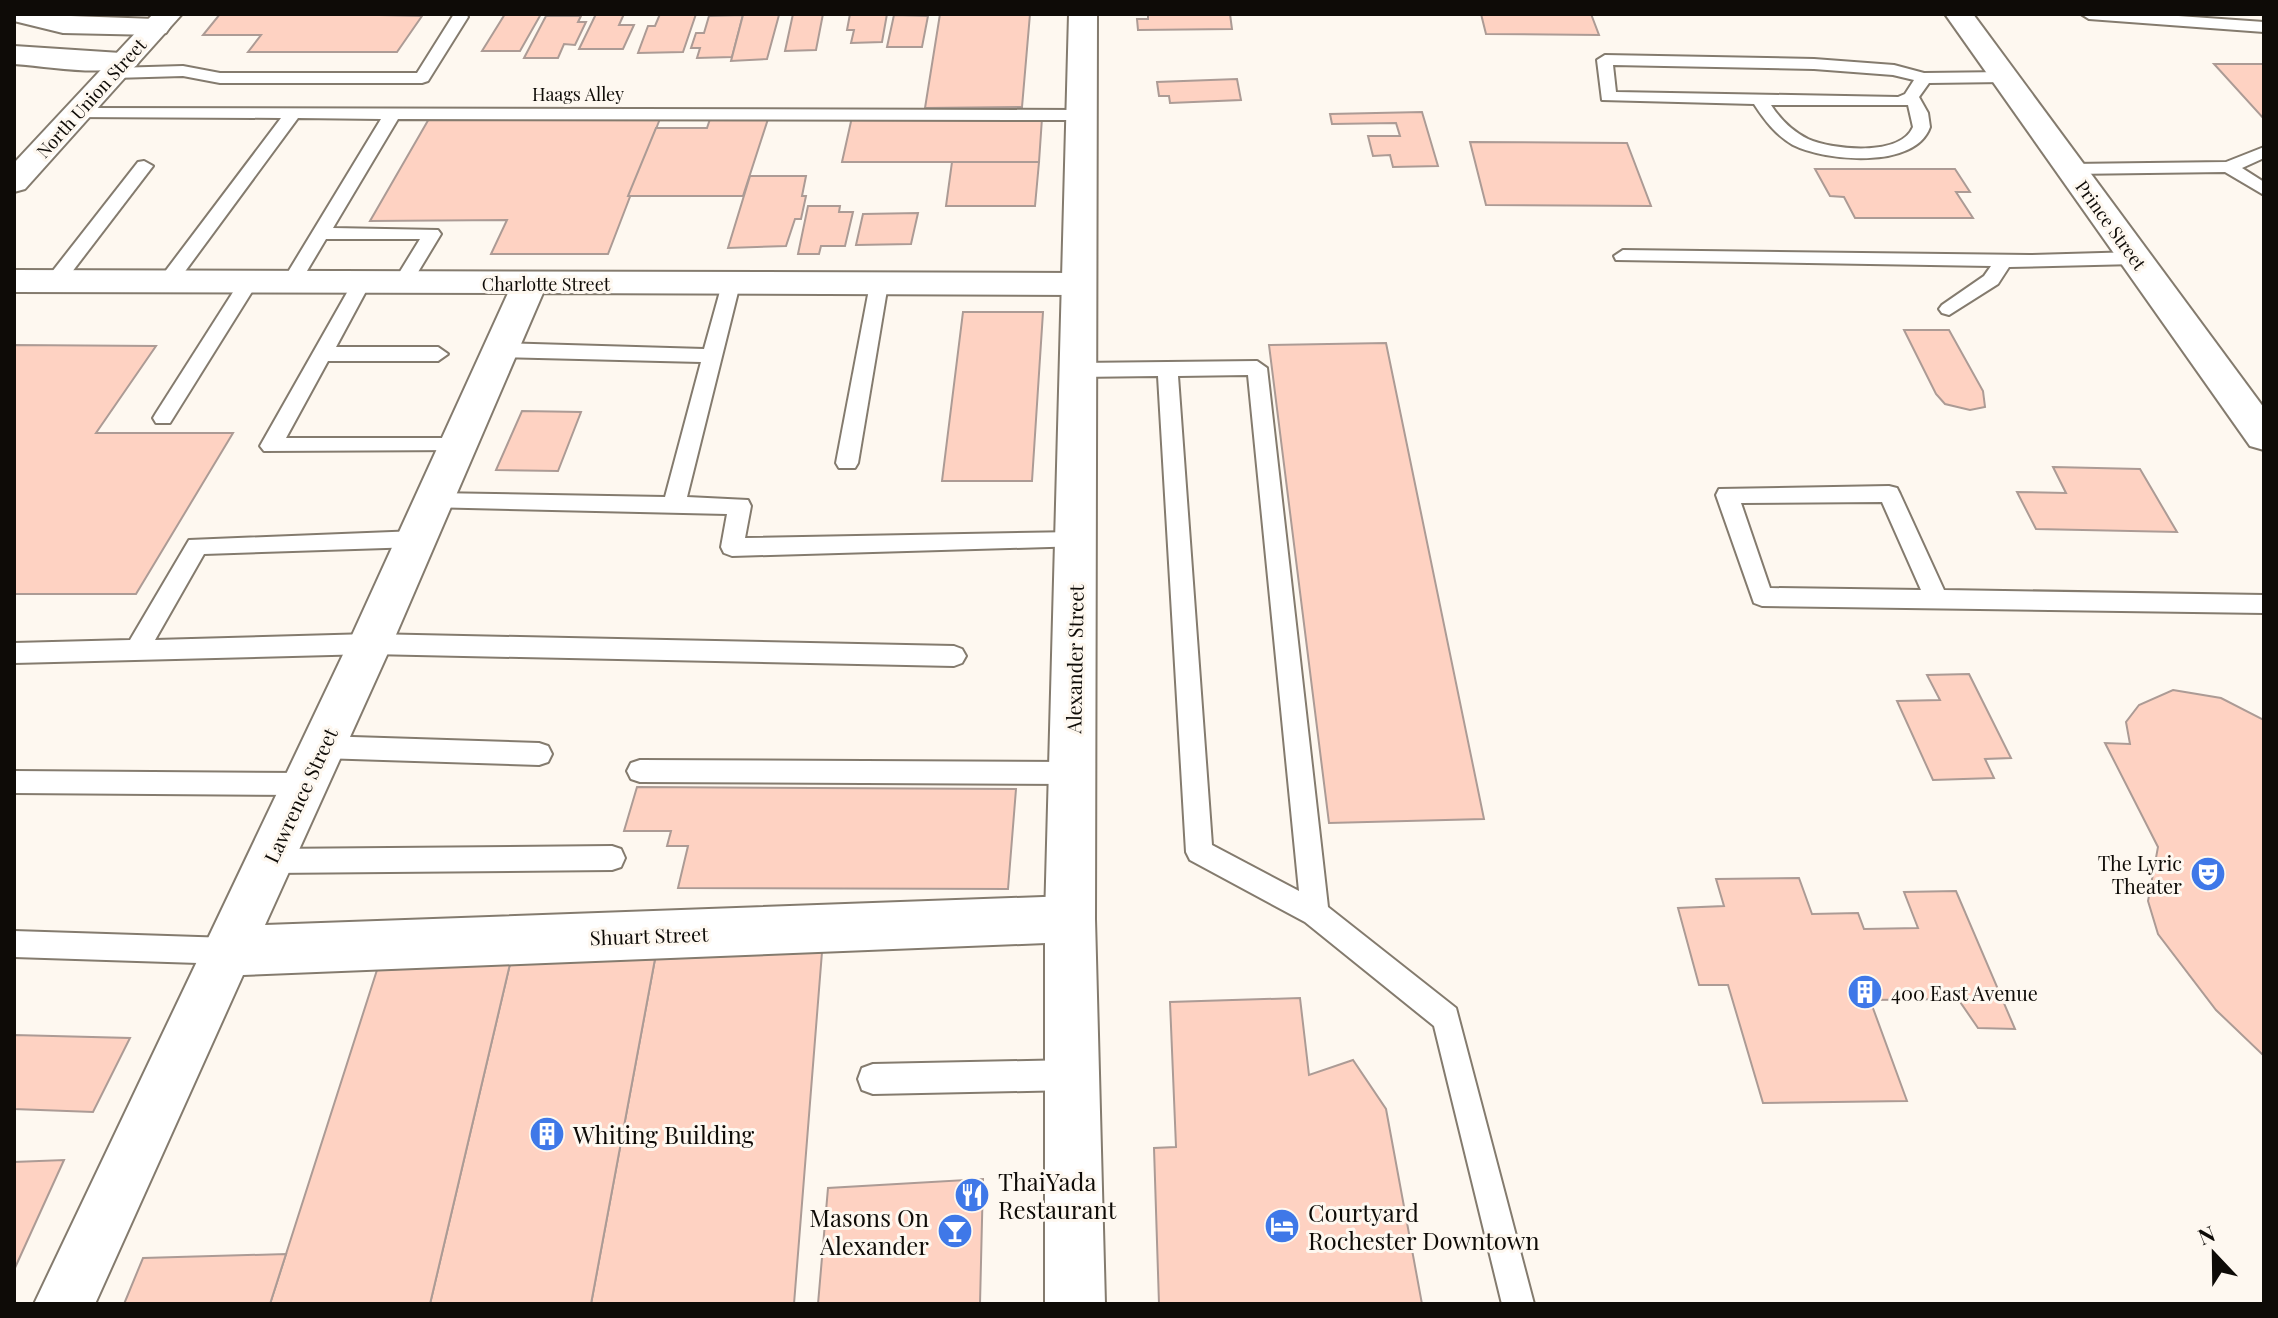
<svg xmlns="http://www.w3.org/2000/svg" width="2278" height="1318" font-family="'Playfair Display',serif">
<rect width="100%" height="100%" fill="#fef8f0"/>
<!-- building -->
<g fill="#fed2c2" stroke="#ac9b95" stroke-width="2">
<path d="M220 14H336L422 16 397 52H248L261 35H203Z"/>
<path d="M505 14H541L520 51H482Z"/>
<path d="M596 14H624L619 25H634L623 49H579Z"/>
<path d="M660 14H696L683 52 638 53 648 26H655Z"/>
<path d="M793 14H823L816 50 785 51Z"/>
<path d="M850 14H887L882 42 851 43 854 30H847Z"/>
<path d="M940 14H1030L1022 107 925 108Z"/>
<path d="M1230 14 1232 29 1138 30 1137 19H1148V15L1138 14Z"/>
<path d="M1481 14H1591L1599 35 1486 34Z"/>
<path d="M743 15 732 57 697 58 700 48H691L696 33H704L709 16Z"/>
<path d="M743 15H779L767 59 731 61Z"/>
<path d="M894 15 928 16 922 47H887Z"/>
<path d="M546 16H581L578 22H586L575 45 564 44 558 58H524Z"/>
<path d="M2214 64H2264V119Z"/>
<path d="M1237 79 1241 100 1170 103 1169 96H1159L1157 82Z"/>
<path d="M1422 112 1438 166 1393 167 1390 155 1373 156 1368 136H1400L1396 123 1332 124 1330 114Z"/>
<path d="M661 116 608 254H491L507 220 370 221 430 117Z"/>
<path d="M852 117 1042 118 1039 162H842Z"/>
<path d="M710 119H768L743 196H628L656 128H707Z"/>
<path d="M1470 142 1627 143 1651 206 1486 205Z"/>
<path d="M952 162H1039L1035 206H946Z"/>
<path d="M1815 169H1955L1970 192H1956L1973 218H1855L1844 197 1830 196Z"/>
<path d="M750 176H806L802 196H806L801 219H795L786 246 728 248Z"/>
<path d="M808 206H840L839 212H853L845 246H821L819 254H798Z"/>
<path d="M918 213 911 244 856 245 863 214Z"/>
<path d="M963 312H1043L1032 481H942Z"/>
<path d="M1904 330H1949L1983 391 1985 407 1970 410 1945 404 1936 394Z"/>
<path d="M1386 343 1484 819 1329 823 1269 345Z"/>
<path d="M14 345 156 346 96 433H233L136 594H14Z"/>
<path d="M522 411 581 412 558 471 496 470Z"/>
<path d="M2053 467 2140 469 2177 532 2036 529 2017 492 2066 493Z"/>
<path d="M1969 674 2011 758 1985 759 1994 778 1933 780 1897 701 1940 700 1927 675Z"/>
<path d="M2173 690 2221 698 2264 720V1056L2216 1010 2158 934 2148 901 2158 847 2105 743 2130 744 2126 722 2139 705Z"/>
<path d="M637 787 1016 789 1008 889 678 888 688 846H667L671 831H624Z"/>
<path d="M1799 878 1812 914 1858 913 1864 929 1918 928 1904 892 1956 891 2015 1029 1978 1028 1958 999 1870 1000 1907 1101 1763 1103 1728 985H1699L1678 908 1724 906 1716 879Z"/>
<path d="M822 952 794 1304H591L655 959Z"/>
<path d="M655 959 591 1304H430L510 964Z"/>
<path d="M510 964 430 1304H270L377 970Z"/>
<path d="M1300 998 1309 1075 1353 1060 1386 1109 1422 1304H1159L1154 1148 1176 1147 1170 1002Z"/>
<path d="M14 1035 130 1038 93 1112 14 1109Z"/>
<path d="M64 1160 14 1270V1162Z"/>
<path d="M983 1179 980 1304H818L828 1188Z"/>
<path d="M286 1254 270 1304H124L143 1258Z"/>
</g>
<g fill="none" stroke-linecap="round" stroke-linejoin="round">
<defs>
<g id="lane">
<path d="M454 14H466L468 17 428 81 422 83H220L183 76 114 78 106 73 114 68 183 66 220 73H417Z"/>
<path d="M2081 14H2150L2264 22V32L2089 19Z"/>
<path d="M1605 55 1814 59 1894 65 1924 73 2005 72 2013 77 2005 82 1929 83 1919 97 1928 113 1930 127C1915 170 1825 161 1793 145 1776 135 1765 121 1754 104L1602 100 1597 60ZM1613 65 1814 69 1893 75 1914 80 1905 94 1898 97 1616 92ZM1771 105H1908L1913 127C1900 157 1833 150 1808 139 1792 131 1780 119 1771 105Z"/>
<path d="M77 108 1079 110 1087 115 1079 120 398 119 333 228 438 230 441 234 409 287 402 289 393 283 420 239H326L298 286H284L282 282 381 119 298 118 175 285 168 287 159 281 161 277 281 118 71 117 69 113 71 109Z"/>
<path d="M2264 147V158L2242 168 2264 182V195L2225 172 2071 174 2062 169 2071 164 2226 162Z"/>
<path d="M144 161 153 166 62 285H48L46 281 48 277 138 162Z"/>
<path d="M1623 250 2030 255 2136 252 2145 258 2136 264 2009 267 1998 284 1949 315 1942 313 1939 309 1942 305 1984 276 1991 266 1616 260 1614 256Z"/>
<path d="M249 276 258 282 170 423H156L153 418 156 413 242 278Z"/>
<path d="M362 276 371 282 336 347H438L448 354 438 361H328L286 438H459L466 440 470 445 466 450 264 451 260 446 353 282Z"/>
<path d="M731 278 740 284 687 497 748 500 751 506 745 538 1075 532 1083 534 1086 540 1083 546 732 556 724 553 721 547 727 514 426 507 423 501 426 495 434 493 665 497 701 362 501 357 491 350 501 343 704 349 722 284Z"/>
<path d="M879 278 888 284 858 463 855 468H839L836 463 870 284Z"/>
<path d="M1257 361 1267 368 1328 907 1456 1008 1534 1304H1502L1434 1026 1305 922 1190 860 1186 852 1158 376 1077 377 1067 370 1077 363ZM1248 375 1299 891 1212 845 1178 376Z"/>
<path d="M1889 486 1897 488 1900 494 1944 590 2264 595V613L1762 606 1754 603 1716 495 1719 489ZM1882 502 1921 590 1770 588 1741 503Z"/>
<path d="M417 531 425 533 428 539 425 545 417 547 204 554 155 640 370 634 954 646 962 649 966 656 962 663 954 666 370 654 14 663V643L130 640 189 540Z"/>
<path d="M321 736 539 743 548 746 552 754 548 762 539 765 321 758 312 755 308 747 312 739Z"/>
<path d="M640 760 1072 762 1081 765 1085 773 1081 781 1072 784 640 782 631 779 627 771 631 763Z"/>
<path d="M14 771 304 773 313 776 317 784 313 792 304 795 14 793Z"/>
<path d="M612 846 621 849 625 858 621 867 612 870 269 873 260 870 256 861 260 852 269 849Z"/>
<path d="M14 931 229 938 239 942 243 951 239 960 229 964 14 957Z"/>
<path d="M1072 1060 1083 1064 1087 1075 1083 1086 1072 1090 873 1094 862 1090 858 1079 862 1068 873 1064Z"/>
</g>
<g id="street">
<path d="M1945 14H1973L2264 408V450L2250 446Z"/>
<path d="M14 270 1078 273 1090 276 1095 284 1090 292 1078 295 543 293 392 644 265 925 1070 896 1088 902 1095 919 1088 936 1070 942 243 975 95 1304H34L348 644 508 293 14 292Z"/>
</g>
<g id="secondary">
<path d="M153 14H182L25 189 14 192V163Z"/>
<path d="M1069 14H1097L1095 919 1105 1304H1045V919Z"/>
</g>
<g id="highway">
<path d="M14 14 156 19 166 21 170 27 166 33 156 35 63 33 14 21Z"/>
<path d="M14 46 136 54 140 60 136 66C98 76 53 67 14 64Z"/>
</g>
</defs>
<!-- lane casing -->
<use href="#lane" stroke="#847b6e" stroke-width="4"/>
<!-- street casing -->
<use href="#street" stroke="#847b6e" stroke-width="4"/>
<!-- secondary casing -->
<use href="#secondary" stroke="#847b6e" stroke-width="4"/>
<!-- highway casing -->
<use href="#highway" stroke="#847b6e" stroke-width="4"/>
<!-- lane -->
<use href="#lane" fill="#fff" fill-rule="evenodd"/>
<!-- street -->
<use href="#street" fill="#fff" fill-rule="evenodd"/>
<!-- secondary -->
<use href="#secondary" fill="#fff" fill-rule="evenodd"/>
<!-- highway -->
<use href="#highway" fill="#fff" fill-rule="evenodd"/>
</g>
<!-- icons -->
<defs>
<symbol id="theatre-disc" viewBox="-11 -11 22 22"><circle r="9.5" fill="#3f78e8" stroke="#fef8f0"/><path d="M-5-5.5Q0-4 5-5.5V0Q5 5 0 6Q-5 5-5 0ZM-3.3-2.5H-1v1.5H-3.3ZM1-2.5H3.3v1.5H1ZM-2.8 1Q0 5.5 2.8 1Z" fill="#fff"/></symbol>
<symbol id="building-disc" viewBox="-11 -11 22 22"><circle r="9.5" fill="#3f78e8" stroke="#fef8f0"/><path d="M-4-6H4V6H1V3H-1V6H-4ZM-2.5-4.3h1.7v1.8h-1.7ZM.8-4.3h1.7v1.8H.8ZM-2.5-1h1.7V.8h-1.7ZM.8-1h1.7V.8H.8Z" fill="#fff"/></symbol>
<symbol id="restaurant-disc" viewBox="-11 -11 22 22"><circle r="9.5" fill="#3f78e8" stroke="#fef8f0"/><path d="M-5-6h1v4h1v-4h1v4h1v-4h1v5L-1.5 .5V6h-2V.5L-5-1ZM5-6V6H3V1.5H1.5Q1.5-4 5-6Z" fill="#fff"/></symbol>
<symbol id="hotel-disc" viewBox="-11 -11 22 22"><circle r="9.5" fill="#3f78e8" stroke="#fef8f0"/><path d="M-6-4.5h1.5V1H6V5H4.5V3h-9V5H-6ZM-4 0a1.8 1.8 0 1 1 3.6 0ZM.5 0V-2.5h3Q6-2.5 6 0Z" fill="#fff"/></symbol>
<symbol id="bar-disc" viewBox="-11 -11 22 22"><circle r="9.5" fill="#3f78e8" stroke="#fef8f0"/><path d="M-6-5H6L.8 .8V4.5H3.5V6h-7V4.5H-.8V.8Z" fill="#fff"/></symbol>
</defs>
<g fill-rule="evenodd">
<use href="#theatre-disc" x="2188" y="854" width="40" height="40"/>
<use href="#building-disc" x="1845" y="972" width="40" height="40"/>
<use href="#building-disc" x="527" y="1114" width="40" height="40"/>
<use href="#restaurant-disc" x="952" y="1175" width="40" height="40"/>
<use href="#hotel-disc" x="1262" y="1206" width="40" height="40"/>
<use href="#bar-disc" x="935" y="1211" width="40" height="40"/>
</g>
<g text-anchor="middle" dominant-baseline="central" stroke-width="6" stroke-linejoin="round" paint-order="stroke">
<!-- far-street labels -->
<g font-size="18" fill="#0e0b07" stroke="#fef8f0">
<text x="578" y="94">Haags Alley</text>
<text transform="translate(91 98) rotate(-48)">North Union Street</text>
<text transform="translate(2111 225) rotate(54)">Prince Street</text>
<text x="546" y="284">Charlotte Street</text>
</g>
<!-- street labels -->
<g font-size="20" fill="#0e0b07" stroke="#fef8f0">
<text transform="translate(1074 659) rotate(-89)">Alexander Street</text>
<text transform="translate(300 795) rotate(-65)">Lawrence Street</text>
<text transform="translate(649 935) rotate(-2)">Shuart Street</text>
</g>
<!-- poi labels -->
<g font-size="20" fill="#0e0b07" stroke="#fef8f0" text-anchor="end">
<text x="2182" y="862">The Lyric<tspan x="2182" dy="23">Theater</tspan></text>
<text x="1891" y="992" text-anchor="start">400 East Avenue</text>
</g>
<!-- near-poi labels -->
<g font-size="24" fill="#0e0b07" stroke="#fef8f0" text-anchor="start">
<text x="573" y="1134">Whiting Building</text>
<text x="998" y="1181">ThaiYada<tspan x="998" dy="28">Restaurant</tspan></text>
<text x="1308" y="1212">Courtyard<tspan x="1308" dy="28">Rochester Downtown</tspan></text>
<text x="929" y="1217" text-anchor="end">Masons On<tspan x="929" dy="28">Alexander</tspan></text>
</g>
</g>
<!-- border -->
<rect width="2278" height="1318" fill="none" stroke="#0e0b07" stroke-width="32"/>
<!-- north arrow -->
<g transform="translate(2214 1254) rotate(338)" stroke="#fef8f0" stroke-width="6" paint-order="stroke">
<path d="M0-6L14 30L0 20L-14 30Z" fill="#0e0b07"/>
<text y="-12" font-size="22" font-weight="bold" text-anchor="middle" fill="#0e0b07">N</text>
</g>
</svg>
